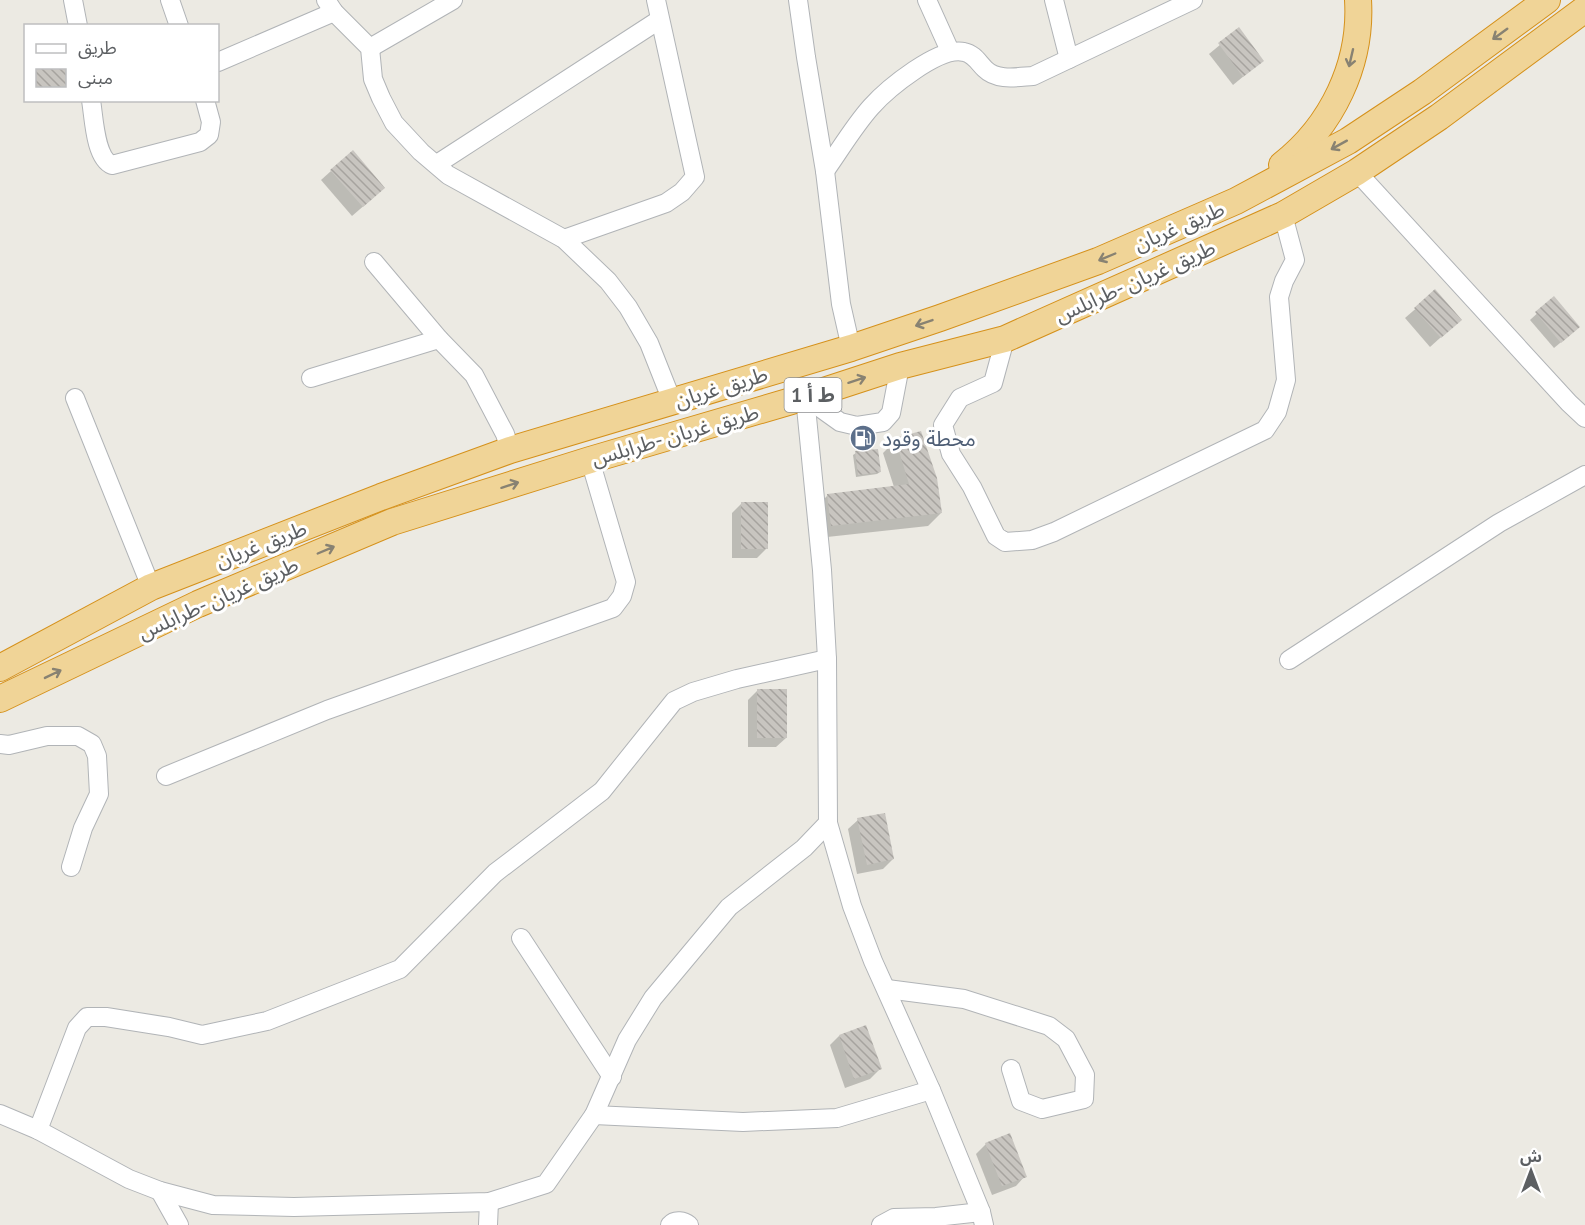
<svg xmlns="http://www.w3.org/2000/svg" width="1585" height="1225" font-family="'PT Sans','Noto Sans Arabic',sans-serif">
<defs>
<pattern id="building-back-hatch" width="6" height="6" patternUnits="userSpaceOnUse" patternTransform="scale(1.5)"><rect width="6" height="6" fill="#c8c5c0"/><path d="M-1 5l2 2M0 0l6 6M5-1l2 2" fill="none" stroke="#a6a39f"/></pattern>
</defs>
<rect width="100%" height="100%" fill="#eceae3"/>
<!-- shadow -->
<g fill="#0003">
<path d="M1238 30 1262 61 1233 85 1209 54Z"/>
<path d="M331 171 374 197 352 216 321 180Z"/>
<path d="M1435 292 1450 329 1430 347 1405 318Z"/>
<path d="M1554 298 1572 333 1554 348 1530 320Z"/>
<path d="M896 440 941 513 928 526 818 538 814 509 827 496 894 487 883 453Z"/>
<path d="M856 453 880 472 877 474 856 477 853 455Z"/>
<path d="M741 504 767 548 757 558H732V513Z"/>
<path d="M758 690 786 738 776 747H748V700Z"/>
<path d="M858 820 893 859 883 869 857 874 848 829Z"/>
<path d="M839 1036 880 1069 870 1079 845 1088 830 1045Z"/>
<path d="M986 1144 1025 1176 1016 1186 992 1195 976 1154Z"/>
</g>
<!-- building -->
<g fill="url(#building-back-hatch)">
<path d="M1239 27 1264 61 1243 77 1218 43Z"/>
<path d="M353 150 385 188 363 207 330 170Z"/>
<path d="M1435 289 1462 320 1441 338 1414 308Z"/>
<path d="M1554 296 1580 327 1561 343 1535 312Z"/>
<path d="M921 431 937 478 942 513 831 526 827 494 909 484 895 438Z"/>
<path d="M878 449 881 472 858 475 855 451Z"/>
<rect x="741" y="502" width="27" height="47"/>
<rect x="757" y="689" width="30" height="49"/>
<path d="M885 813 894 859 867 865 857 818Z"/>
<path d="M866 1025 882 1069 854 1079 839 1035Z"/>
<path d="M1010 1133 1027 1177 1002 1186 985 1143Z"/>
</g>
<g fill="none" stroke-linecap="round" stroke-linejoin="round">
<defs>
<g id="minor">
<path d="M73 0 78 26"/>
<path d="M170 0 179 26"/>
<path d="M326 0 334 12 370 48 373 79 381 98 394 123 421 152 448 175 564 239 608 281 628 307 649 343 672 401"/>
<path d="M798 0 806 57 825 171 841 304 851 348"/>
<path d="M927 0 950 51"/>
<path d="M1054 0 1069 59"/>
<path d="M370 48 453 0"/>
<path d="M218 62 334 12"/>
<path d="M91 100C94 118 95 158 112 165L200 142 209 135 211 122 205 100"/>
<path d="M437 164 659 20"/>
<path d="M825 171C840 150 854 126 871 107 887 89 939 46 964 52 974 54 978 62 985 69 997 81 1017 77 1033 76L1193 0"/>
<path d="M1357 172 1569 403 1585 418"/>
<path d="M564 239 666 203 682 192 695 177 656 0"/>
<path d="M374 262 439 339 474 375 505 434 510 450"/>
<path d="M1005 339 993 383 960 398 943 425 951 454 972 487 996 536 1005 542 1032 540 1054 532 1265 430 1277 412 1286 380 1279 297 1284 281 1295 260 1283 215"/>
<path d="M311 378 439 339"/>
<path d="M805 397 822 570 827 659 828 823 852 906 873 961 931 1090 981 1212 984 1225"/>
<path d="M805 397 840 422 857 426 883 422 891 413 900 366"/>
<path d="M75 398 151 587"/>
<path d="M1289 660 1499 523 1585 475"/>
<path d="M0 744 9 745 47 736H78L92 744 97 756 99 794 83 828 71 867"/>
<path d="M166 776 327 710 613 608 622 596 626 582 590 460"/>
<path d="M521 938 612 1077"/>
<path d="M887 989 964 999 1049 1026 1066 1039 1085 1075 1084 1099 1042 1109 1021 1101 1011 1069"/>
<path d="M0 1114 38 1130 129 1179 160 1191 213 1205 294 1207 489 1202 546 1184 594 1115 627 1040 653 998 729 907 804 848 828 823"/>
<path d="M594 1115 743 1122 837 1118 931 1090"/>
<path d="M38 1130 77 1028 87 1017H106L169 1027 202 1035 267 1021 400 969 495 873 602 791 674 701 693 692 737 679 827 659"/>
<path d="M160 1191 179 1225"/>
<path d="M488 1225 489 1202"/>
<path d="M670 1225C675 1219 684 1221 689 1225"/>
<path d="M881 1225 894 1218 936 1217 981 1212"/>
</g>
<g id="highway">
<path d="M1282 165C1332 126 1362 64 1358 0"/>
<path d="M0 668 151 587 381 497 510 450 851 348 940 318 1098 261 1236 201 1348 141 1422 92 1547 0"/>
<path d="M0 699 198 604 392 522 590 460 805 397 900 366 1005 339 1283 215 1357 172 1439 117 1585 9"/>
</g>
</defs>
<!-- minor casing -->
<use href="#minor" stroke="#b1b4b7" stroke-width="20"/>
<!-- highway casing -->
<use href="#highway" stroke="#d5911b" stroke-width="28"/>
<!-- minor -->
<use href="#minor" stroke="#fff" stroke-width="18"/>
<!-- highway -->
<use href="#highway" stroke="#f0d497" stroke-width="26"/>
</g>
<!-- one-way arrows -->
<defs><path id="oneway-shaft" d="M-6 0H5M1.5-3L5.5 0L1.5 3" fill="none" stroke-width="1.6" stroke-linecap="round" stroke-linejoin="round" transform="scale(1.5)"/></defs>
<g stroke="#888272">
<use href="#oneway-shaft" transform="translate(1500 34) rotate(144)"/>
<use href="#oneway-shaft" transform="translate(1351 58) rotate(103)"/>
<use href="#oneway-shaft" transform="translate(1339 145) rotate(151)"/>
<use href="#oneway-shaft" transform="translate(1107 257) rotate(157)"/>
<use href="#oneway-shaft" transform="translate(924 323) rotate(161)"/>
<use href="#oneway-shaft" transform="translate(857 380) rotate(-18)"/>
<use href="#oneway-shaft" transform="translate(510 485) rotate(-18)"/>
<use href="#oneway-shaft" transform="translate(326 550) rotate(-23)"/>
<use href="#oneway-shaft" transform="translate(53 674) rotate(-26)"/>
</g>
<!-- icons -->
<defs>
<symbol id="fuel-disc" viewBox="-11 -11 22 22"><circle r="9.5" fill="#5c6f8a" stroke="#fff"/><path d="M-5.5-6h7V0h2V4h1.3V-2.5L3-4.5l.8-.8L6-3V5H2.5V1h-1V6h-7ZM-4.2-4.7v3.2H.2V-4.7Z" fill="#fff"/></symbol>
</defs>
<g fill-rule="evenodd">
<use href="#fuel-disc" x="848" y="423" width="30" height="30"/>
</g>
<g text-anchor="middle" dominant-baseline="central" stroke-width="6" stroke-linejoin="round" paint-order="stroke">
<!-- shield labels -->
<rect fill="#fff" stroke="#8d8f91" stroke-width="1.5" x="784.5" y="378" width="57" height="34" rx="4.5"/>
<g font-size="20" font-weight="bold" fill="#5c5f62">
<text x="813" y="395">ط أ 1</text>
</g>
<!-- street labels -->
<g font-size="21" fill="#5c5f62" stroke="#fff">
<text transform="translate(1179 226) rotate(-23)">طريق غريان</text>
<text transform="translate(1135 281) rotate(-24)">طريق غريان -طرابلس</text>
<text transform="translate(721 387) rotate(-17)">طريق غريان</text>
<text transform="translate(675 435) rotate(-16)">طريق غريان -طرابلس</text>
<text transform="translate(261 544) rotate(-21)">طريق غريان</text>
<text transform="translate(218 598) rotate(-24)">طريق غريان -طرابلس</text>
</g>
<!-- service labels -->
<g font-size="21" fill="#4e5e75" stroke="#fff" text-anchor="start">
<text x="882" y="438">محطة وقود</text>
</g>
</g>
<!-- legend -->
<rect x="24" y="24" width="195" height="78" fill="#ffffff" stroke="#bebfc0" stroke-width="1.5"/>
<rect x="36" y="44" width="30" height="9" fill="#ffffff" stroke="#bebfc0" stroke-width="1.5"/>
<text x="78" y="54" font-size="18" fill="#5c5f62">طريق</text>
<rect x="36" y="69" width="30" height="18" fill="url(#building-back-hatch)" stroke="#bebfc0" stroke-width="1.5"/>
<text x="78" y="84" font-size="18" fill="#5c5f62">مبنى</text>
<!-- north arrow -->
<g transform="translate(1531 1171)" stroke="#ffffff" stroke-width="4.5" paint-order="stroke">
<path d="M0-4.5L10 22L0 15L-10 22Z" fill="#5c5f62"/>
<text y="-9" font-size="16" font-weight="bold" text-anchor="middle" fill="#5c5f62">ش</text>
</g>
</svg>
